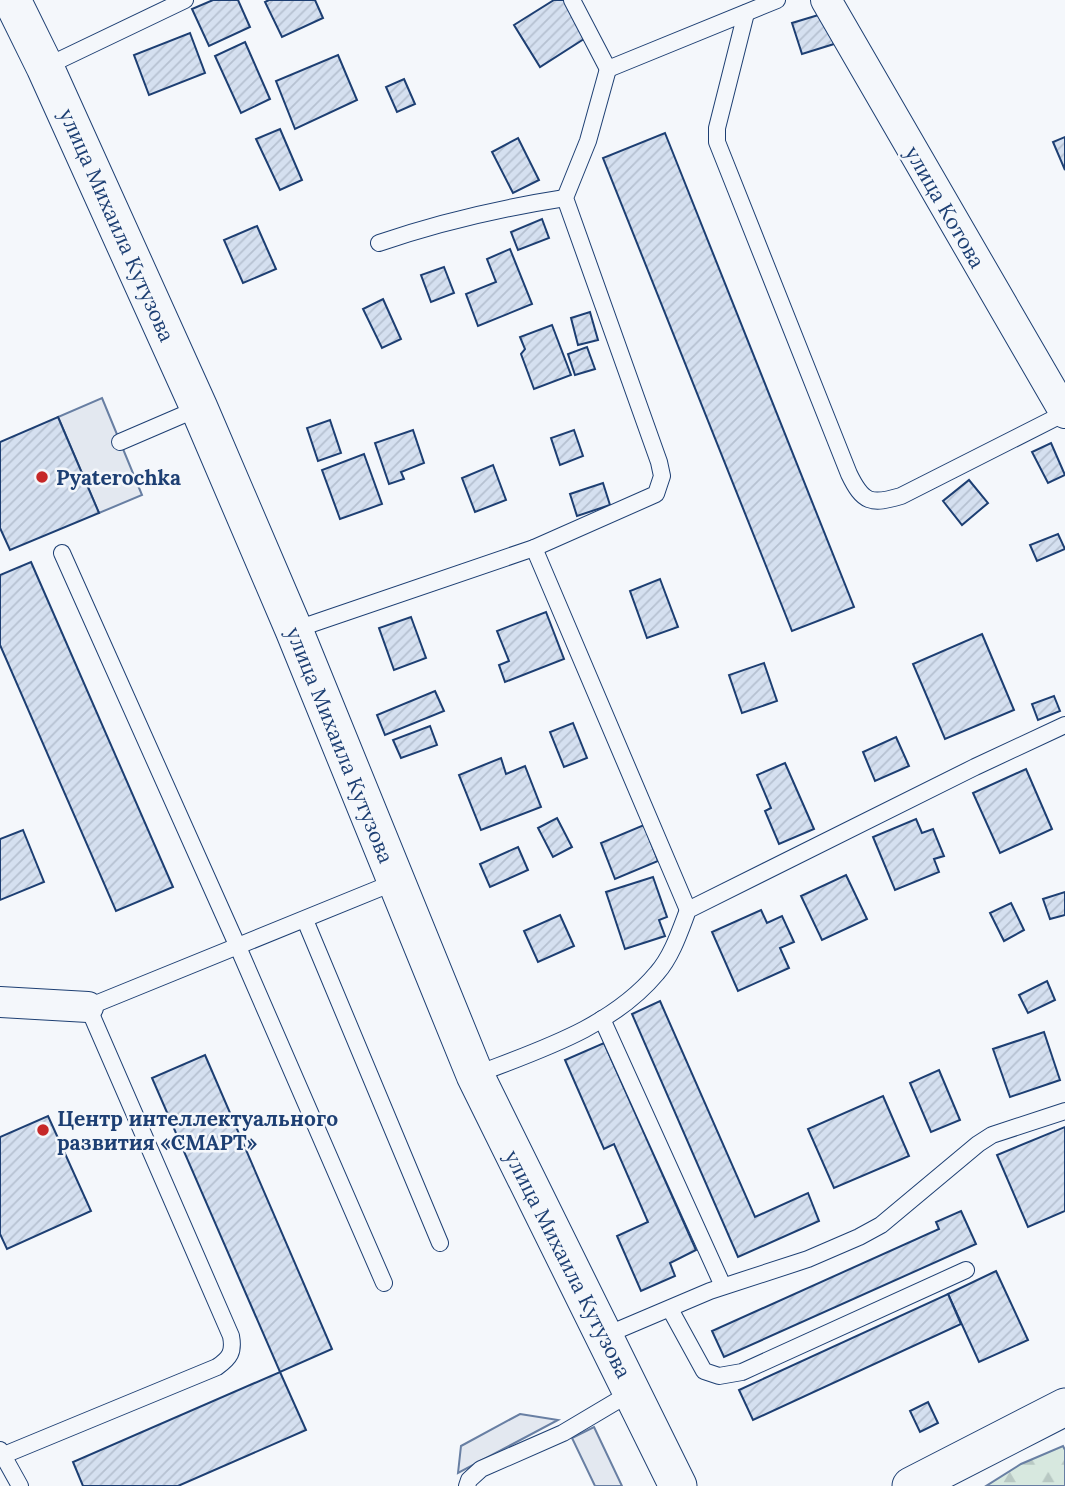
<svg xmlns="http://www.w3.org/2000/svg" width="1065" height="1486" font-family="Lora,serif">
<defs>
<pattern id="forest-firs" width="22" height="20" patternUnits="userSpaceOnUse" patternTransform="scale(1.75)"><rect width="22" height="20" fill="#d7e8df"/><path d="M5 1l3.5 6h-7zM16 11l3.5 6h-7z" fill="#b8c8c3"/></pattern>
<pattern id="building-hatch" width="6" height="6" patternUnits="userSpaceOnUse" patternTransform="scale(1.75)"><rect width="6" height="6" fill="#d5e0f0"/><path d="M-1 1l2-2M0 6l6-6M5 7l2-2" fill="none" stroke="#b6c1d1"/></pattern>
</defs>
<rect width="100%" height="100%" fill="#f4f7fb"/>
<!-- forest -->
<path fill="url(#forest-firs)" stroke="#687fa3" stroke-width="2" d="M1063 1446 1065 1450V1486H986L1021 1464Z"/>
<!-- parking -->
<g fill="#e3e8f0" stroke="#687fa3" stroke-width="2">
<path d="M102 398 142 495 99 513 58 417Z"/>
<path d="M520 1414 558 1420 458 1473 461 1446Z"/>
<path d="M594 1427 622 1486H595L572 1438Z"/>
</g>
<!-- building -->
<g fill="url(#building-hatch)" stroke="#1d3f73" stroke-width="2">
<path d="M213 0H238L250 27 209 46 192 9Z"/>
<path d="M269 0H315L323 18 282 37 265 2Z"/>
<path d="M554 0H564L587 37 540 67 514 25Z"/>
<path d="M825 13 834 44 802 54 792 23Z"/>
<path d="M190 33 205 73 149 95 134 55Z"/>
<path d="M245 42 270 99 241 113 215 56Z"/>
<path d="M338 55 357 100 295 129 276 81Z"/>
<path d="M404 79 415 104 397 112 386 87Z"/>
<path d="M280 129 302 180 280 190 256 139Z"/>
<path d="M665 133 854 607 792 631 603 158Z"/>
<path d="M1065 137V170L1053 142Z"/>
<path d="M518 138 539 180 513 193 492 152Z"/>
<path d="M542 219 549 238 518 250 511 232Z"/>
<path d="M257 226 276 269 243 283 224 240Z"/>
<path d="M510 249 532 304 478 326 466 294 496 282 487 259Z"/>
<path d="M444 267 454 293 431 302 421 275Z"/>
<path d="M383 299 401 339 382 348 363 309Z"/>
<path d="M590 312 598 340 578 345 571 318Z"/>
<path d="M552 325 571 375 534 389 521 354 525 349 520 337Z"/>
<path d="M587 347 595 369 575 375 568 354Z"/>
<path d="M58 417 99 513 10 550 0 528V442Z"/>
<path d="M330 420 341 453 318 461 307 428Z"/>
<path d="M413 430 424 463 401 472 404 479 389 484 375 443Z"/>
<path d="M574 430 583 456 560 465 551 438Z"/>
<path d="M1051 443 1065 475 1048 483 1032 452Z"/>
<path d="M364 454 382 504 340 519 322 470Z"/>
<path d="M493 465 506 500 475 512 462 478Z"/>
<path d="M969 480 988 503 962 525 943 501Z"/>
<path d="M603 483 610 505 577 516 570 494Z"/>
<path d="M1058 534 1065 549 1037 561 1030 545Z"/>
<path d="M31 562 173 887 116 911 0 645V575Z"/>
<path d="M660 579 678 627 647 638 630 591Z"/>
<path d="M546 612 564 659 505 682 499 665 509 661 497 631Z"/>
<path d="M411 617 426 658 394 670 379 628Z"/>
<path d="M982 634 1014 710 945 739 913 664Z"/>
<path d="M764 663 777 701 742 713 729 675Z"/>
<path d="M435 691 444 711 385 735 377 715Z"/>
<path d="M1054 696 1060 711 1038 720 1032 704Z"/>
<path d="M573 723 587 758 564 767 550 732Z"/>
<path d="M430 726 437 745 401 758 393 740Z"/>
<path d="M896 737 909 766 875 781 863 752Z"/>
<path d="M501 758 506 774 525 766 541 807 481 830 459 775Z"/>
<path d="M785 763 814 829 779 844 765 811 771 808 757 775Z"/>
<path d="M1026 769 1052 829 1000 853 973 793Z"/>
<path d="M557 818 572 847 553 857 538 828Z"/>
<path d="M916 819 922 833 933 829 944 856 934 859 939 872 895 890 873 837Z"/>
<path d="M644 825 658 861 615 879 601 843Z"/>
<path d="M23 830 44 882 0 900V839Z"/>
<path d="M518 847 528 870 490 887 480 864Z"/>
<path d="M846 875 867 919 822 940 801 896Z"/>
<path d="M653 877 667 917 659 920 665 936 625 949 606 892Z"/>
<path d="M1065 892V915L1050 919 1043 899Z"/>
<path d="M1011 903 1024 930 1004 941 990 913Z"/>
<path d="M761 910 767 923 782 916 794 942 780 948 789 968 738 991 712 932Z"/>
<path d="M560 915 574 946 538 962 524 931Z"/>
<path d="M1047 981 1055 1000 1028 1013 1019 995Z"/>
<path d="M660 1001 755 1217 808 1193 819 1221 738 1257 632 1014Z"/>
<path d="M1044 1032 1060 1080 1010 1097 993 1049Z"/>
<path d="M604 1043 696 1250 670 1263 675 1276 641 1291 617 1236 648 1222 614 1144 604 1149 565 1060Z"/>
<path d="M205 1055 332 1349 280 1372 152 1078Z"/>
<path d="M939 1070 960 1120 931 1132 910 1083Z"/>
<path d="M883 1096 909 1156 834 1188 808 1129Z"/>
<path d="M48 1116 91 1211 7 1249 0 1234V1137Z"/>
<path d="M1065 1127V1211L1028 1227 997 1155Z"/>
<path d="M961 1211 976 1244 724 1357 712 1331 939 1229 936 1222Z"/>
<path d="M996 1271 1028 1340 979 1362 948 1294Z"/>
<path d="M948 1294 961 1324 753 1420 739 1390Z"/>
<path d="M280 1372 306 1430 178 1486H83L73 1462Z"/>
<path d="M928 1402 938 1423 920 1432 910 1411Z"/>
</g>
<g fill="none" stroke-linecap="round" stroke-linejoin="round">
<defs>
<g id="service">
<path d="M572 0 608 69 777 0"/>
<path d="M746 13 717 128V142L849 474C863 503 871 505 901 496L1065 413"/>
<path d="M45 67 185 0"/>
<path d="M379 243C440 222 501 208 565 198"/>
<path d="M120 442 199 408"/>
<path d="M534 548 688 910"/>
<path d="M62 553 238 947 384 1283"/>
<path d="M294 630 534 548 656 494 662 476 659 462 565 198 588 141 608 69"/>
<path d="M305 920 440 1243"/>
<path d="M602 1019 723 1286"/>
<path d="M475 1075C539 1050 611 1028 657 973 672 956 680 931 688 910L975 767 1065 725"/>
<path d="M670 1309 704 1371 719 1376 742 1372 966 1270"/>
<path d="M604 1336 710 1291 808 1259 859 1237 881 1225 978 1144 992 1135 1065 1111"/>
<path d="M0 1450 20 1486"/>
<path d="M4 1455 217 1367C230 1358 234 1352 231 1336L88 1007 395 882"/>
<path d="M467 1486 469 1480 481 1469 563 1433 632 1392"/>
</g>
<g id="minor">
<path d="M826 0 1065 413"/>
<path d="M0 1002 88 1007"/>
</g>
<g id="tertiary">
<path d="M12 0 45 67 199 408 294 630 475 1075 678 1486"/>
<path d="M911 1486 1065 1407"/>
</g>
</defs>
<!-- service casing -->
<use href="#service" stroke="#1d3f73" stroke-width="18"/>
<!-- minor casing -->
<use href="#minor" stroke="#1d3f73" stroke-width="32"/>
<!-- tertiary casing -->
<use href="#tertiary" stroke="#1d3f73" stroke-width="39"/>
<!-- service -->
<use href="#service" stroke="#f4f7fb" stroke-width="16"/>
<!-- minor -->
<use href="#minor" stroke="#f4f7fb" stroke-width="30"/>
<!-- tertiary -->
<use href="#tertiary" stroke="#f4f7fb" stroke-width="37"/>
</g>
<!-- markers -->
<g fill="#c62828" stroke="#f4f7fb" stroke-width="2.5">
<circle cx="42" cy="477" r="7"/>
<circle cx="43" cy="1130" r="7"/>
</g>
<g text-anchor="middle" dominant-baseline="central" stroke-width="5" stroke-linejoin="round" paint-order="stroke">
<!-- street labels -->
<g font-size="21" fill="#1d3f73" stroke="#f4f7fb">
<text transform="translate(945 207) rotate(60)">улица Котова</text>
<text transform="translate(117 225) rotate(66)">улица Михаила Кутузова</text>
<text transform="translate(340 745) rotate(68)">улица Михаила Кутузова</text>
<text transform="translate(568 1264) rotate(63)">улица Михаила Кутузова</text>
</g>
<!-- poi labels -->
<g font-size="21" font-weight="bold" fill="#1d3f73" stroke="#f4f7fb" text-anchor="start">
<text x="56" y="477">Pyaterochka</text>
<text x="57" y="1118">Центр интеллектуального<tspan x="57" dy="24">развития «СМАРТ»</tspan></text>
</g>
</g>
</svg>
